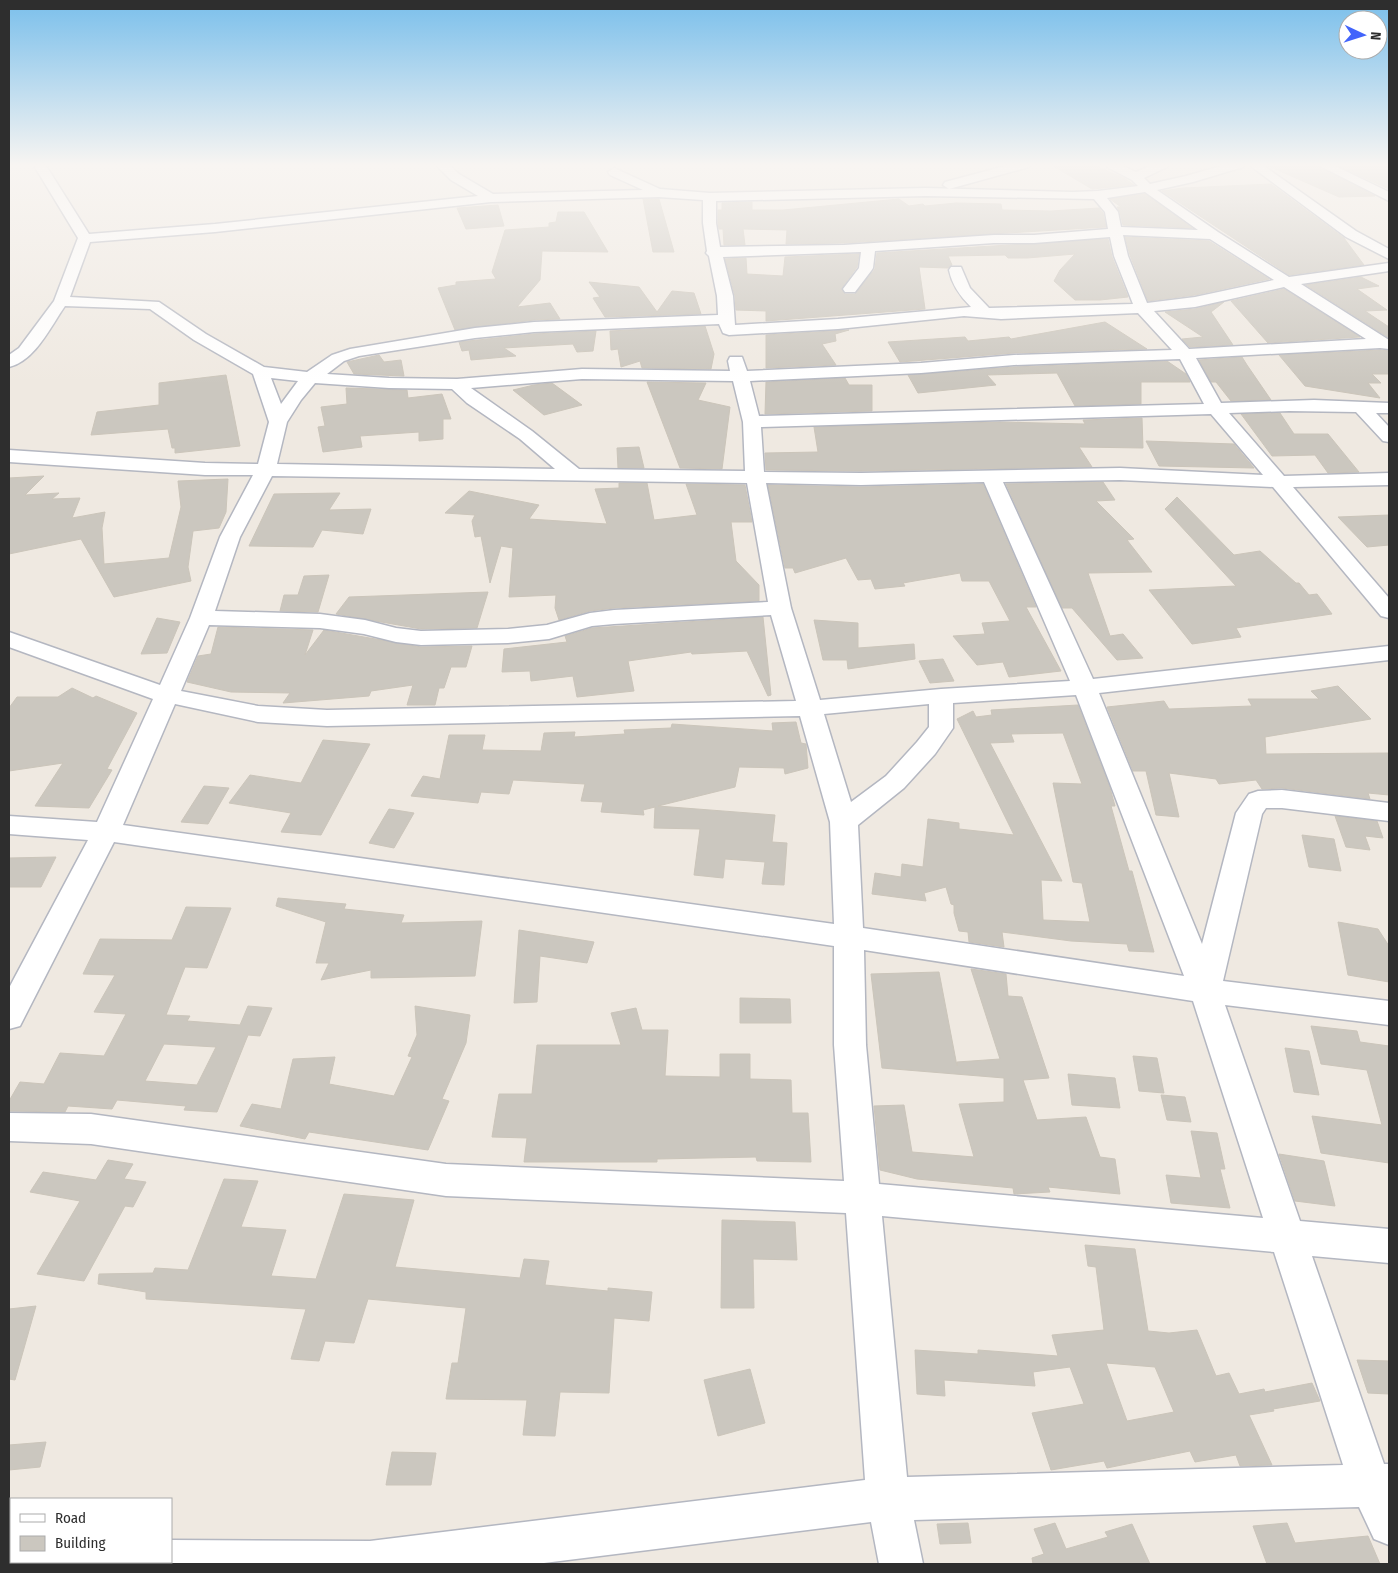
<svg xmlns="http://www.w3.org/2000/svg" width="1398" height="1573" font-family="'Fira Sans Condensed',sans-serif">
<rect width="100%" height="100%" fill="#efe9e1"/>
<!-- building -->
<g fill="#cbc7bf" stroke="#cbc5ba" fill-rule="evenodd">
<path d="M1050 164H1091L1124 178 1134 185 1092 189Z"/>
<path d="M1264 164H1314L1375 196 1339 197Z"/>
<path d="M1334 164H1379L1389 168V189Z"/>
<path d="M1271 184 1344 238 1364 265 1289 275 1162 191 1183 188Z"/>
<path d="M1145 194 1192 228 1123 225 1120 212 1117 207H1121L1110 199Z"/>
<path d="M643 199H659L674 252H653Z"/>
<path d="M899 199 909 206 923 204 925 206 956 203 1001 204 1002 210 1051 211 1099 208 1103 213 1106 227 844 243 786 244 787 230 743 229 745 245H724L723 229H719L718 223V210H722V203L752 202V210H783Z"/>
<path d="M498 205 504 226 466 229 457 208Z"/>
<path d="M558 212H584L608 252 542 251 540 280 517 307 550 303 560 319 534 320 455 330 438 288 456 285V282L496 279 492 272 505 230 549 227V223L556 222Z"/>
<path d="M1125 237 1209 241 1269 279 1195 295 1148 301 1130 255Z"/>
<path d="M1108 239 1112 257 1128 297 1100 300H1075L1054 281 1060 270 1075 254 1027 258H1008L1005 255 948 256 952 265 948 268 919 267 925 309 766 321V311L736 310 735 296 725 259 746 258 747 274 783 276 785 257 859 254 857 267 841 289 845 294H855L875 269 877 253Z"/>
<path d="M1361 277 1379 286 1357 289 1387 310 1365 311 1389 327V338L1306 285Z"/>
<path d="M589 282 639 287 657 312 672 291 694 293 701 314 605 317 593 298 600 297Z"/>
<path d="M1284 289 1360 337 1268 343 1231 301Z"/>
<path d="M1224 302 1211 312 1233 345 1190 347 1182 339 1203 337 1165 312 1195 309Z"/>
<path d="M1105 322 1147 349 1014 353 900 362 888 342 965 337 968 341 1009 337 1011 339Z"/>
<path d="M705 326 714 354 711 369 642 368 640 361 621 367 618 349 611 350 610 331Z"/>
<path d="M849 330 835 334 836 341 822 344 836 365 766 368V335Z"/>
<path d="M596 331 593 351 577 352 573 344 504 348 516 356 471 360 469 350 462 351 459 342 534 334Z"/>
<path d="M1380 350 1389 351V374H1372L1381 383H1368L1380 398 1305 386 1279 355Z"/>
<path d="M379 355 384 362 401 360 404 376 354 374 347 362Z"/>
<path d="M1242 357 1247 365 1271 400 1231 401 1216 382H1211L1199 360Z"/>
<path d="M1167 361 1186 374 1190 382H1141V404L1075 406 1057 373 987 375 996 385 918 393 908 375 1014 367Z"/>
<path d="M226 375 240 446 175 453V448H172L168 429 91 435 97 412 159 405V383Z"/>
<path d="M845 378 849 385H872V411L765 414 766 382Z"/>
<path d="M647 382 706 383 698 400 730 407 722 469 680 468Z"/>
<path d="M552 383 582 405 544 415 513 390 534 385Z"/>
<path d="M346 388 407 390 408 398 442 394 451 419H443V439L419 441V432L360 436 362 447 323 452 318 427 325 426 321 407 347 404Z"/>
<path d="M1280 413 1294 434H1328L1359 472 1328 473 1315 455 1272 456 1241 414Z"/>
<path d="M1142 418 1143 448 1079 447 1092 467 861 471 766 470 765 453 818 452 814 427 1000 422 1085 424 1083 420Z"/>
<path d="M1146 441 1234 444 1254 468 1159 466Z"/>
<path d="M639 447 644 468H618L617 448Z"/>
<path d="M44 476 25 495 59 493 52 499 80 498 72 518 105 512 102 528 104 564 169 558 181 507 178 481 228 479 226 512 219 528 193 531 188 567 191 581 114 597 81 539 9 554V478Z"/>
<path d="M1103 482 1115 500 1096 501 1134 539 1127 540 1152 572 1088 573 1110 636 1123 634 1143 658 1117 660 1072 608H1062L1006 484Z"/>
<path d="M619 483H647L654 520 697 515 686 484 745 485 752 522H731L736 561 759 585V601L614 608 590 611 559 620 555 608 556 595 509 597 513 548 501 546 490 583 481 536 475 537 472 521 475 515 445 513 469 491 539 505 529 519 607 524 595 489 619 488Z"/>
<path d="M983 484 1036 607H1026L1061 671 1009 677 1003 662 977 665 953 636 985 634 982 623 1010 621 989 581H962L960 573 903 583 905 586 875 589 871 579 858 580 846 558 795 573 793 568H785L768 485 861 487Z"/>
<path d="M340 493 329 510 371 509 363 534 322 530 313 547 249 546 274 494Z"/>
<path d="M1177 497 1234 555 1260 551 1296 583H1299L1309 595 1317 594 1332 614 1236 628 1241 637 1192 644 1149 590 1236 586 1165 509Z"/>
<path d="M1389 515V545L1367 547 1338 517Z"/>
<path d="M329 575 318 612 280 611 284 595H298L304 576Z"/>
<path d="M488 592 477 628 421 629 336 614 349 597Z"/>
<path d="M763 617 771 695 768 696 747 651 692 654 691 652 628 661 634 691 577 697 573 676 531 681 530 671 502 672 504 649 567 642 565 636 592 628Z"/>
<path d="M157 618 180 622 167 653 141 654Z"/>
<path d="M814 620 858 623V648L914 644 915 659 848 669 847 660H823Z"/>
<path d="M218 627 313 630 305 655 324 630 421 647 472 646 466 667H451L444 688H439L435 705H407L413 685 371 691 369 696 283 703 290 693 231 692 187 682 198 656 211 654Z"/>
<path d="M943 659 954 681 930 683 919 661Z"/>
<path d="M1338 686 1371 719 1265 737 1266 754 1389 753V795L1368 793 1370 799 1282 788 1262 789 1256 780 1219 784 1216 779 1169 773 1179 817 1156 815 1146 771H1133L1107 707 1164 701 1169 709 1252 706 1248 699H1319L1311 691Z"/>
<path d="M72 688 93 698 96 696 137 713 107 769 112 770 89 808 35 806 63 763 9 771V708L17 697H58Z"/>
<path d="M1078 705 1110 788 1115 806H1111L1129 871H1132L1154 952 1129 951 1127 944 1071 941 1002 932 1004 947 969 942 968 932 959 931 954 913V905L951 904 946 887 924 893 926 901 872 894 875 873 901 877 902 864 923 867 928 819 959 823V829L1014 835 957 719 973 711 976 717 992 715 991 710ZM1063 733 1082 784 1053 783 1073 882 1082 883 1090 922 1043 920 1041 880 1062 881 990 743 1014 742 1011 734Z"/>
<path d="M796 722 801 743 806 744 808 768 785 774 784 768 739 767 735 787 658 806 775 815 772 842 787 843 784 885 762 884 765 862 725 859 723 878 694 875 700 829 654 828 655 807 643 810 644 815 601 812 603 802 581 801 585 784 513 780 509 794 481 792 478 803 411 796 423 776 440 779 449 735H485L482 750 541 751 544 733 575 732 574 737 625 734 624 730 671 728 672 724 773 731 772 723Z"/>
<path d="M323 740 370 744 321 835 281 832 291 813 229 803 250 775 301 783Z"/>
<path d="M204 786 229 788 208 824 181 822Z"/>
<path d="M389 809 414 813 394 848 369 843Z"/>
<path d="M1335 816 1377 821 1383 838 1365 836 1370 850 1346 847Z"/>
<path d="M1302 835 1334 839 1341 871 1309 867Z"/>
<path d="M56 857 41 887H9V858Z"/>
<path d="M278 898 346 904 344 909 404 915 401 923 482 921 475 976 371 978V970L321 980 329 963H316L326 922 276 906Z"/>
<path d="M186 907 231 908 207 968 185 967 166 1015 190 1016 187 1021 240 1025 248 1006 272 1008 260 1036 248 1035 217 1112 184 1110 186 1106 117 1100 112 1109 68 1106 65 1112 9 1111V1101L20 1082 44 1084 60 1053 104 1056 126 1014 94 1012 115 975 83 974 100 939 172 940ZM164 1044 216 1047 197 1085 145 1081Z"/>
<path d="M1338 922 1378 929 1389 946V982L1348 975Z"/>
<path d="M519 930 594 942 587 963 540 956 537 1002 514 1003Z"/>
<path d="M971 969 1006 974 1008 996 1022 997 1049 1078 1023 1080 1037 1120 1086 1117 1100 1157 1115 1159 1120 1194 1048 1187 1050 1192 1014 1194 1013 1188 917 1179 880 1170 874 1106 904 1105 912 1152 974 1157 959 1104 1004 1102V1078L882 1068 871 974 939 972 957 1066V1062L1000 1059Z"/>
<path d="M740 998 790 999 791 1023H740Z"/>
<path d="M415 1006 470 1015 466 1043 442 1099 449 1101 428 1150 309 1132 305 1139 240 1126 252 1104 281 1109 293 1059 335 1057 329 1084 394 1096 412 1057 408 1056 417 1035Z"/>
<path d="M636 1008 642 1030H668L665 1076 720 1077V1054H750V1079L791 1080 792 1113H808L811 1162 757 1161 756 1157 657 1159V1162H524L527 1138 492 1137 499 1094H532L537 1045H621L611 1013Z"/>
<path d="M1311 1026 1357 1031 1360 1042 1389 1046V1163L1321 1153 1312 1116 1382 1125 1367 1070 1321 1064Z"/>
<path d="M1285 1048 1309 1051 1319 1095 1294 1092Z"/>
<path d="M1133 1056 1157 1058 1164 1093 1139 1091Z"/>
<path d="M1068 1074 1115 1078 1120 1108 1072 1105Z"/>
<path d="M1161 1095 1185 1097 1191 1122 1167 1120Z"/>
<path d="M1191 1131 1217 1133 1225 1169H1220L1230 1208 1171 1203 1166 1175 1201 1178Z"/>
<path d="M1279 1154 1324 1161 1335 1206 1295 1201Z"/>
<path d="M108 1160 133 1164 124 1179 146 1182 133 1207 125 1206 84 1281 37 1274 80 1201 30 1192 43 1172 96 1180Z"/>
<path d="M224 1179 258 1181 241 1227 286 1230 271 1276 316 1279 344 1194 414 1200 395 1267 520 1278 524 1259 549 1261 545 1285 608 1291V1288L652 1292 649 1321 614 1318 609 1393 560 1392 555 1436 523 1435 527 1400 446 1399 452 1363H458L466 1308 368 1299 354 1343 325 1341 319 1361 291 1359 306 1309 146 1299V1292L98 1284 99 1274 153 1273 155 1268 188 1270Z"/>
<path d="M722 1220 795 1222 797 1260 753 1259 754 1308H721Z"/>
<path d="M1085 1245 1135 1249 1148 1331 1169 1333 1197 1330 1216 1376 1229 1373 1239 1394 1264 1389 1265 1392 1312 1383 1320 1401 1273 1409 1274 1411 1249 1415 1272 1465 1240 1466 1236 1455 1195 1462 1190 1451 1107 1468 1104 1461 1051 1470 1032 1413 1084 1404 1070 1367 1033 1372 1035 1386 944 1380 945 1396 917 1394 915 1350 978 1354V1350L1058 1356 1052 1335 1104 1330 1096 1267 1088 1266ZM1106 1363 1155 1367 1174 1412 1127 1421Z"/>
<path d="M36 1306 15 1380 9 1379V1309Z"/>
<path d="M1357 1360 1389 1361V1394L1368 1393Z"/>
<path d="M750 1369 765 1423 718 1436 704 1380Z"/>
<path d="M46 1442 40 1467 9 1470V1445Z"/>
<path d="M392 1452 436 1453 431 1485H386Z"/>
<path d="M968 1523 971 1543 940 1544 937 1524Z"/>
<path d="M1055 1523 1066 1549 1108 1537 1105 1532 1132 1524 1150 1564H1033L1032 1558 1044 1554 1034 1529Z"/>
<path d="M1287 1523 1295 1543 1368 1536 1380 1564H1267L1253 1526Z"/>
</g>
<g fill="none" stroke-linecap="round" stroke-linejoin="round">
<defs>
<g id="street">
<path d="M33 164H45L89 234 215 224 478 196 451 180 438 167 440 164H452L450 166 459 174 493 194 643 190 610 175 608 172 614 168 660 189 710 193 926 188 1073 192 1098 191 1138 186 1132 180 1107 167 1105 164H1119L1136 172 1154 164H1169L1167 167 1144 178 1150 184 1186 176 1228 164H1245L1243 167 1193 182 1157 190 1218 232 1289 277 1389 263V271L1301 284 1389 340V349L1380 348 1196 358 1221 403 1314 400 1389 403V413H1376L1389 427V442L1383 441 1356 412 1289 411 1229 413 1284 476 1389 473V485L1293 487 1389 598V618L1381 616 1273 487 1120 480 1003 482 1093 679 1389 646V660L1099 693 1202 944 1236 813 1249 794 1258 791 1282 790 1389 803V821L1282 808H1266L1262 814 1223 981 1389 1001V1025L1225 1005 1300 1221 1389 1229V1263L1312 1256 1384 1464H1389V1545L1374 1539 1359 1507 914 1520 923 1564H879L871 1522 536 1564H150L149 1562H171V1540L370 1541 865 1480 846 1213 446 1196 91 1144 9 1141V1113L91 1114 446 1164 844 1181 834 1045V946L114 842 20 1026 9 1029V988L88 840 9 834V816L97 822 153 699 9 647V632L160 685 190 618 220 537 253 475H205L9 462V450L205 463 258 464 269 422 253 374 194 340 150 309 65 306C51 326 35 361 9 367V355L19 348 54 301 78 238ZM1145 192 1198 230 1121 227 1118 212 1107 198ZM926 196 1094 199 1105 212 1108 229 1034 235H994L844 245 720 247 716 223V201ZM659 197 703 200V223L707 251 706 253 709 256 717 296 718 315 534 322 475 328 350 349 332 355 307 372 264 367 206 334 159 302 70 297 90 242 215 232 491 202ZM1123 235 1210 239 1274 280 1195 297 1147 303 1128 256ZM1110 237 1114 256 1133 304 989 308 970 288 961 267H951L949 270C952 285 960 296 971 307L838 319 735 325 733 296 723 257 861 252 859 268 843 289 845 292H855L871 271 873 268 875 251 994 243H1034ZM1284 287 1366 339 1189 349 1154 311 1195 307ZM1138 313 1172 350 1014 355 921 363 747 371 742 357H730L728 361 730 371 582 369 457 379 389 378 327 374 344 361 359 356 475 338 534 332 719 324 723 333 729 335 838 329 964 316 1001 319ZM1180 359 1204 404 759 416 750 381 921 373 1014 365ZM271 378 298 381 281 404ZM582 379 733 381 743 422 745 471 579 469 532 431 471 388ZM315 383 389 388 452 389 467 403 520 439 555 469 277 464 287 422 301 400ZM1211 414 1263 475 1120 468 861 473 764 472 761 427ZM272 476 747 483 768 602 614 610 590 613 547 625 508 629 421 631 396 628 365 620 320 614 215 611 240 537ZM984 482 1070 681 941 689 820 700 791 608 766 483 861 485ZM771 615 796 701 327 710 258 706 181 691 209 625 320 628 364 634 396 642 421 645 508 643 549 639 592 626 614 624ZM1076 695 1184 976 863 928 858 825 904 788 935 754 953 728V703ZM175 704 258 722 327 726 800 716 830 822 834 924 123 825ZM929 704V727L917 742 886 776 851 802 824 714ZM864 950 1193 1001 1263 1218 879 1184 866 1045ZM882 1216 1274 1252 1343 1465 907 1477Z"/>
<path d="M1013 164H1031L1029 167 949 189 943 185 945 182Z"/>
<path d="M1248 164H1261L1356 231 1389 249V259L1346 237Z"/>
<path d="M1316 164H1331L1389 192V201Z"/>
<path d="M9 1539H11V1562H33L32 1564H9Z"/>
</g>
</defs>
<!-- street casing -->
<use href="#street" stroke="#b4b7c1" stroke-width="3"/>
<!-- street -->
<use href="#street" fill="#fff" fill-rule="evenodd"/>
</g>
<!-- sky -->
<linearGradient id="sky" x2="0" y2="1"><stop stop-color="#7abfeb"/><stop offset="0.43" stop-color="#f8f5f2"/><stop offset="1" stop-color="#f8f5f2" stop-opacity="0"/></linearGradient>
<rect width="1398" height="384" fill="url(#sky)"/>
<!-- border -->
<rect width="1398" height="1573" fill="none" stroke="#2e2e2e" stroke-width="20"/>
<!-- legend -->
<rect x="10" y="1498" width="162" height="65" fill="#ffffff" stroke="#ababab"/>
<rect x="20" y="1514" width="25" height="8" fill="#ffffff" stroke="#ababab"/>
<text x="55" y="1523" font-size="15" fill="#2e2e2e">Road</text>
<rect x="20" y="1536" width="25" height="15" fill="#cbc7bf" stroke="#ababab"/>
<text x="55" y="1548" font-size="15" fill="#2e2e2e">Building</text>
<!-- north arrow -->
<g transform="translate(1363 35) rotate(94)"><circle r="24" fill="#ffffff" stroke="#ababab"/>
<path d="M0-4L9 19L0 12L-9 19Z" fill="#4264fb"/>
<text y="-8" font-size="14" font-weight="bold" text-anchor="middle" fill="#2e2e2e">N</text>
</g>
</svg>
